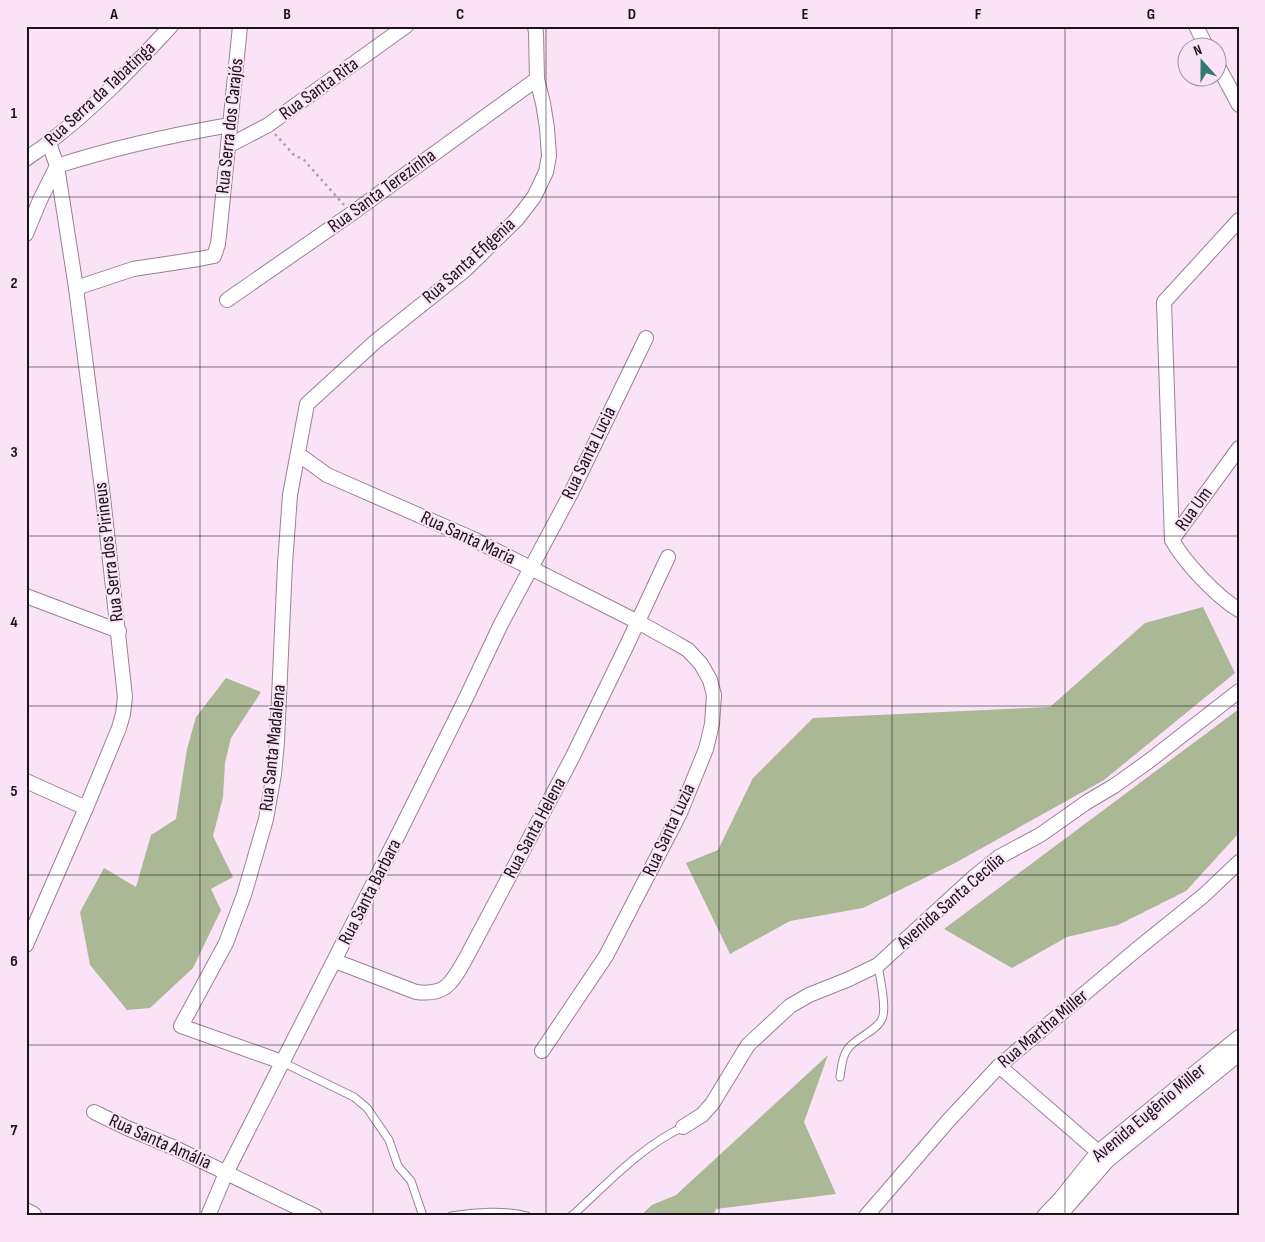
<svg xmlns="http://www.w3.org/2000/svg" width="1265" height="1242" font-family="'Sofia Sans Condensed',sans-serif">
<rect width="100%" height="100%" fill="#fae2f7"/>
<!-- forest -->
<g fill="#abb895">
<path d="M1203 607 1235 673 1104 780 955 863 863 908 790 921 730 954 686 863 718 850 753 778 813 718 1050 707 1145 623Z"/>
<path d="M226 678 261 692 231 738 225 763 223 797 213 836 233 877 211 889 221 910 193 968 150 1008 127 1010 90 965 80 912 104 868 136 887 151 835 176 819 187 749 196 717Z"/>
<path d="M1239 709V833L1186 891 1118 925 1067 937 1012 968 944 929Z"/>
<path d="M828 1055 804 1122 836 1194 716 1209 713 1216H640L652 1205 676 1195Z"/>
</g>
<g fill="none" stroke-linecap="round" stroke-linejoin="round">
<defs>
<g id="service">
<path d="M282 1062 354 1097 367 1108 389 1140 398 1166 411 1181 423 1216"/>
<path d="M840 1077C841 1069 842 1057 847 1050 854 1038 876 1032 882 1019 887 1009 880 978 878 965"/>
<path d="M451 1216C473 1212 506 1210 527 1216"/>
<path d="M571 1216 575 1213C609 1182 641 1147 683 1127"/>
</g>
<g id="minor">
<path d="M1196 26 1207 48"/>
<path d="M1218 66 1239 105"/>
<path d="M228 146 268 125 406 26"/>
<path d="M26 159C34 153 41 149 48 143 93 109 133 67 171 26"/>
<path d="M26 234 40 200 57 166C113 148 172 135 230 125"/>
<path d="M76 288 133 269 199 259 214 256 218 244 220 226 240 26"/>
<path d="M227 300 351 214 537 79"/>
<path d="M1239 448 1172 540C1185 563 1216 596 1239 610"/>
<path d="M298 454 327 475 471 538 638 622 676 643 688 650 701 664 710 680 714 695 712 724 706 749 680 813 606 956 542 1051"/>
<path d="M1172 540 1164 302 1239 220"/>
<path d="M26 596 119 631"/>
<path d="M26 781 86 808"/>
<path d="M26 945 86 808 119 728 123 714 125 697 103 497 76 288 57 166 49 143"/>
<path d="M335 961 416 992C447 996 452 982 466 958L572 758 626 647 668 557"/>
<path d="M282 1062 181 1026 226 943 244 895 266 819 274 774 277 742 285 564 290 495 307 404 375 342 465 270 517 219 534 197 546 172 549 156 547 128 543 103 537 79 536 33 535 26"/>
<path d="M999 1066 1104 1157"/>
<path d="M94 1112 127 1128 175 1148 315 1216"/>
<path d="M683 1127 702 1115 712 1104 748 1045 790 1006 809 995 849 979 878 965 974 877 999 857 1040 835 1087 802 1114 786 1149 761 1239 691"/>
<path d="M208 1216 226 1173 396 839 466 698 501 624 571 493 646 338"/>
<path d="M866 1216 948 1121 999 1066 1136 950 1203 896 1239 862"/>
<path d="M1044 1216 1061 1198 1098 1152 1239 1037"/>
<path d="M1059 1216 1108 1160 1239 1054"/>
</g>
<path id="secondary" d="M26 1213 32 1216"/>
</defs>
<!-- service casing -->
<use href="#service" stroke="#988296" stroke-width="9"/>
<!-- minor casing -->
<use href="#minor" stroke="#988296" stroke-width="16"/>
<!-- secondary casing -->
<use href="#secondary" stroke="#988296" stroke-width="21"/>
<!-- path -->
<path stroke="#af9dad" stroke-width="2.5" stroke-dasharray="2.5 4" stroke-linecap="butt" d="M275 134 294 155 304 160 344 205"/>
<!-- service -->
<use href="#service" stroke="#fff" stroke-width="7"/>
<!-- minor -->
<use href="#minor" stroke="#fff" stroke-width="14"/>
<!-- secondary -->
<use href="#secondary" stroke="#fff" stroke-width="19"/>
</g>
<!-- grid -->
<path fill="none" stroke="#1b131a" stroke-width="1" stroke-opacity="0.55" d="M200 26V1216M373 26V1216M546 26V1216M719 26V1216M892 26V1216M1065 26V1216M26 197H1239M26 367H1239M26 536H1239M26 706H1239M26 875H1239M26 1045H1239"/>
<g text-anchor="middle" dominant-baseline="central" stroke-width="4" stroke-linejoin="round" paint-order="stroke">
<!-- street labels -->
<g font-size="19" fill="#1b131a" stroke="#fae2f7">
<text transform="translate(319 89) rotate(-36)">Rua Santa Rita</text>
<text transform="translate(100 94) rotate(-43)">Rua Serra da Tabatinga</text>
<text transform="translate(230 126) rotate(-84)">Rua Serra dos Carajós</text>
<text transform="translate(382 191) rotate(-36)">Rua Santa Terezinha</text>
<text transform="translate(469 261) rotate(-42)">Rua Santa Efigenia</text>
<text transform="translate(589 453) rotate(-64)">Rua Santa Lucia</text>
<text transform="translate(1194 509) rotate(-54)">Rua Um</text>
<text transform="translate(468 538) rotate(25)">Rua Santa Maria</text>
<text transform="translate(109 552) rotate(-97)">Rua Serra dos Pirineus</text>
<text transform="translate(273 748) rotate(-84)">Rua Santa Madalena</text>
<text transform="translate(535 828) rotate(-62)">Rua Santa Helena</text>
<text transform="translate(669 830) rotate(-65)">Rua Santa Luzia</text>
<text transform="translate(370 892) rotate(-63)">Rua Santa Barbara</text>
<text transform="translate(951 901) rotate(-41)">Avenida Santa Cecília</text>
<text transform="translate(1043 1029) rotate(-40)">Rua Martha Miller</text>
<text transform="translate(1149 1113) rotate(-40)">Avenida Eugênio Miller</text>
<text transform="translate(160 1142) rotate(24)">Rua Santa Amália</text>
</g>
</g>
<!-- border -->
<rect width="1265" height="1242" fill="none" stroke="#fae2f7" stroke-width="55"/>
<!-- north arrow -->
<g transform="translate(1202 62) rotate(339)"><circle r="24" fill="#fae2f7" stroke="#a18f9f"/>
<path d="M0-4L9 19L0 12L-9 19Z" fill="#327a74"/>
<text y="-8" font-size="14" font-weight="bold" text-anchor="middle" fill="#1b131a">N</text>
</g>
<rect x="28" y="28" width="1210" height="1186" fill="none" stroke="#1b131a" stroke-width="2"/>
<g font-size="16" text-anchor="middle" font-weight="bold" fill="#1b131a">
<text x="114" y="19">A</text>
<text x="287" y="19">B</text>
<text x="460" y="19">C</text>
<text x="632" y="19">D</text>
<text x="805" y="19">E</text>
<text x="978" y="19">F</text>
<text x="1151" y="19">G</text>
<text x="14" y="118">1</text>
<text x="14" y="288">2</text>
<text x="14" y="457">3</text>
<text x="14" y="627">4</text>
<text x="14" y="796">5</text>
<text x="14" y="966">6</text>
<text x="14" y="1135">7</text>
</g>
</svg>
